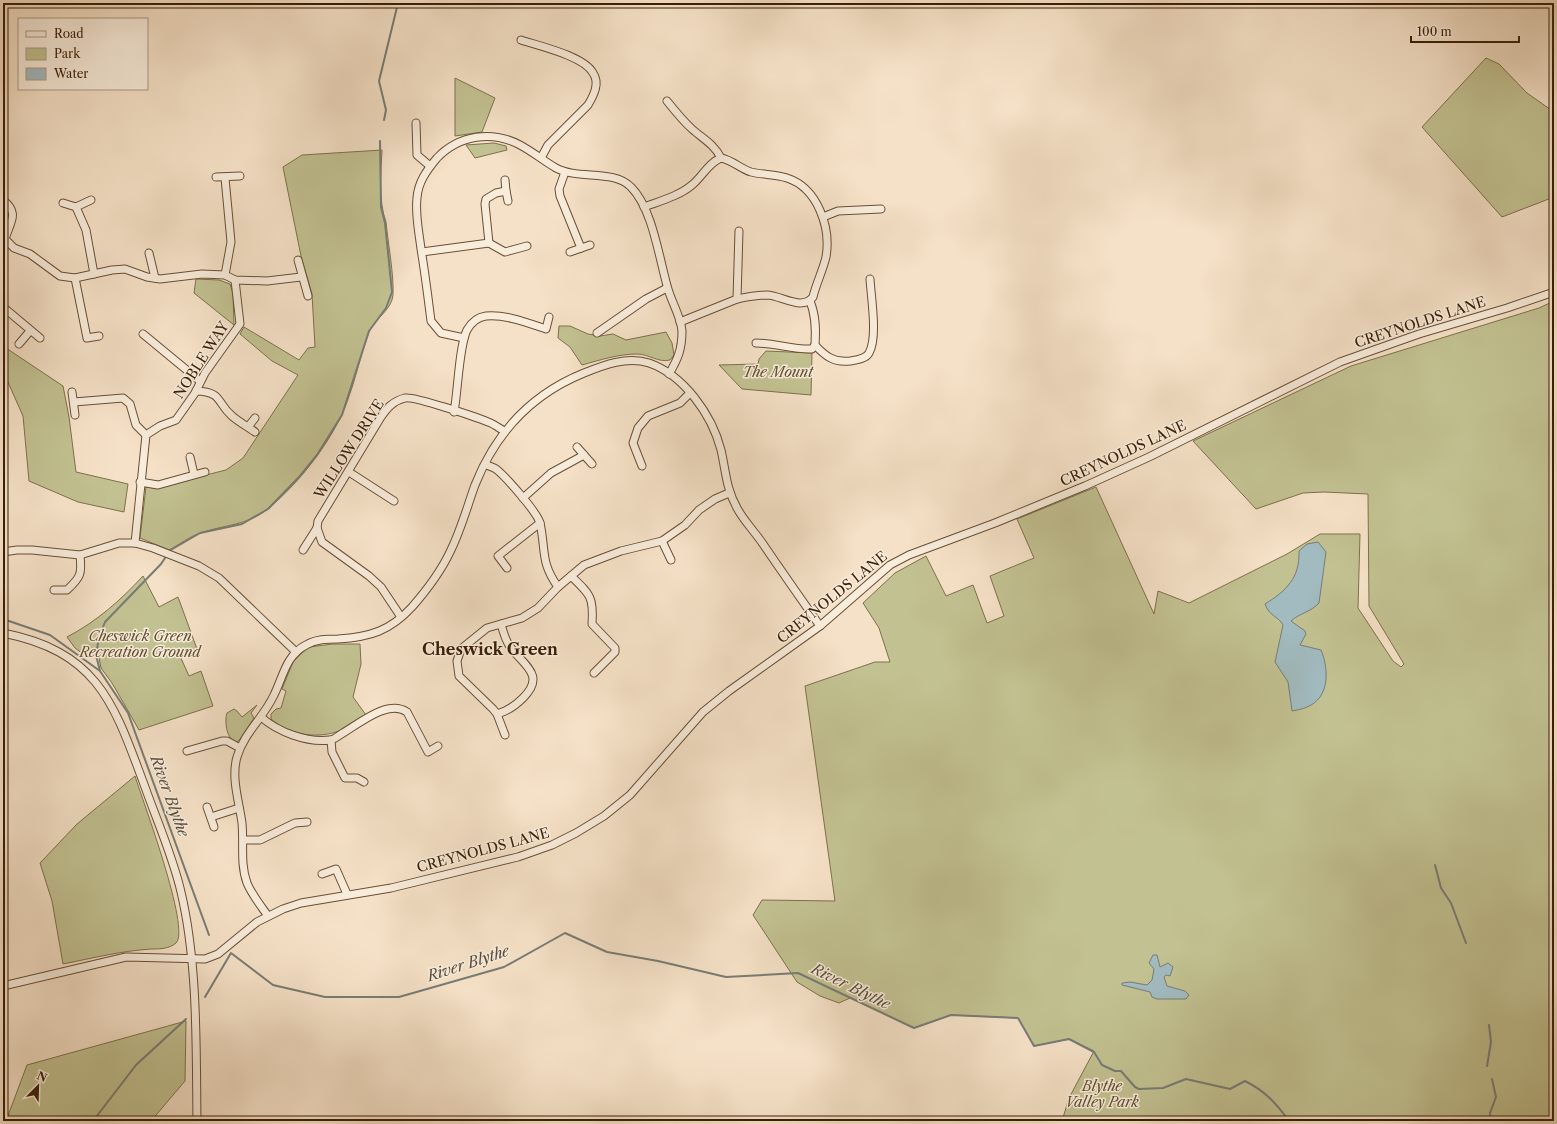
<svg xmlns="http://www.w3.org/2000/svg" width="1557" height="1124" font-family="'Libre Caslon Text',serif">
<rect width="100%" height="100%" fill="#f5e1c7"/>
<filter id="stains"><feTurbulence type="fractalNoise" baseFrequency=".005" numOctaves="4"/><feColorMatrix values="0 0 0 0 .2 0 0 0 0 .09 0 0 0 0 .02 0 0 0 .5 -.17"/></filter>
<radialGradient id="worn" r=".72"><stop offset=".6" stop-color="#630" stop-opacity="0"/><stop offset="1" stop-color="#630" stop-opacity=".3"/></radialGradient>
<!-- green -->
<g fill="#c2c191" stroke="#7e704c">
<path d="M1486 58 1499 64 1527 93 1554 112V197L1502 217 1422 127Z"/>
<path d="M455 78 495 98 482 132 455 136Z"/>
<path d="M494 143 506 146 507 150 475 158 466 145Z"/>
<path d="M382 150C381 173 378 200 386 222 388 243 394 275 393 295 392 310 374 319 369 332 360 355 356 379 347 402 333 440 300 482 269 508 247 526 226 524 201 533 190 536 179 545 169 550L140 538 146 487 154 488 226 470 243 458 298 375 272 361 240 334 244 327 299 360 308 348 315 347 312 294 301 256 283 167 302 155Z"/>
<path d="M196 279 219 280 230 284 233 294 234 325 194 293Z"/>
<path d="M1554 301V1121H1062L1069 1098 1094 1051 1069 1039 1034 1046 1018 1018 951 1015 914 1028 850 998 839 1003 820 996 797 982 753 915 762 900 835 901 805 686 875 662H890L879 628 863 603 895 573 926 556 946 596 973 585 987 623 1004 616 990 576 1034 558 1017 519 1096 487 1154 614 1158 591 1189 603 1287 554 1320 534H1360L1358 608 1393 661 1401 667 1404 664 1369 606 1368 494 1324 492 1303 493 1256 509 1193 441 1351 366 1539 308Z"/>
<path d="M559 326H570L588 334 600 336 613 334 626 340 666 332 672 343 674 355 670 360C658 363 649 354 637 354 619 354 600 360 582 365L570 347 558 338Z"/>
<path d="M3 346 63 386 69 417 76 472 128 484 124 512 78 502 29 481 23 416 3 371Z"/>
<path d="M766 351 812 353 811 395 742 389 719 365 758 364 759 359Z"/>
<path d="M143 576 159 607 178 597 197 649 180 656 189 676 201 671 213 706 139 730 112 683 101 668 98 653 87 657 75 648 67 637C96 622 121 600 143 576Z"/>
<path d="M333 644H360L361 664 353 697 366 715C357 721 346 729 336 732 314 739 288 734 271 719V714L276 709 281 708 286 691 282 689 293 662 302 653 309 647Z"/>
<path d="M257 705 251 713 254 718 240 739 237 742C227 741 224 722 227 713L234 709 237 711 242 717Z"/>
<path d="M135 776C142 799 191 929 176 943 169 949 160 949 151 949 121 951 93 958 63 964L52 901 40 863 77 824Z"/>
<path d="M186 1021 185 1081 151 1121H6L27 1065Z"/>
</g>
<!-- water -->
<g fill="#a1bbc0" stroke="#787c76">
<path d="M1318 542 1326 552 1319 603C1311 612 1300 613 1291 621L1305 631 1306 634 1300 645 1321 650C1329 669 1330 698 1307 707 1303 709 1297 710 1292 711L1288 682 1275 662 1283 625C1278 616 1269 616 1265 604 1286 591 1300 578 1299 551L1307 544Z"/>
<path d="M1153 955H1157L1160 967 1168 963 1173 967 1170 976 1166 975 1164 977 1167 986 1185 991 1189 995 1186 999H1157L1152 997 1150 992 1122 985V983L1130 982 1147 985 1152 980 1154 969 1149 963Z"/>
</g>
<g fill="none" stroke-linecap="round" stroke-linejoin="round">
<!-- stream -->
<g stroke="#787c76" stroke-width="2">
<path d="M384 120 386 110 379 81 398 3"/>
<path d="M169 551 200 533 242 524 268 509 300 476 317 455 342 415 369 331 386 308 392 292 385 223 381 207 380 141"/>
<path d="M167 555 161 564 105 622 99 637 96 655 100 671 128 713 209 935"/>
<path d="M3 619 50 635 100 671"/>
<path d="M1435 865 1441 888 1451 903 1466 943"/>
<path d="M205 997 231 953 273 985 325 997H399L504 967 565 933 607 952 658 961 726 977 798 973 914 1028 951 1015 1018 1018 1034 1046 1069 1039 1094 1052 1102 1065 1115 1071H1121L1135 1087 1139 1089 1163 1088 1186 1079 1230 1089 1245 1081C1265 1091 1276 1103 1289 1121"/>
<path d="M1487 1066 1491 1042 1489 1025"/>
<path d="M93 1121 136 1065 186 1019"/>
<path d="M1491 1121 1490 1113 1496 1097 1492 1079"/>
</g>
<defs>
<g id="minor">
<path d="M521 40C539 46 584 56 593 73 600 83 594 95 588 105L548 145 541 158"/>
<path d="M667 101C675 111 683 121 692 129 703 139 714 144 721 158"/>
<path d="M416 123 417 155 430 166"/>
<path d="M565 172 559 189 560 196 581 248"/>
<path d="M216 177 240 176"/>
<path d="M505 180 506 191"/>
<path d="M3 200C20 213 10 222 5 239L14 248 30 254 60 276 75 278 112 270 125 269 147 277 160 279 202 274 225 275 235 280 267 281 301 277"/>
<path d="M63 203 76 207 91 200"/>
<path d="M76 207 86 230 94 274"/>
<path d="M644 207C660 201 679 196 692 185 703 176 708 163 721 158 732 160 741 169 751 172 763 175 776 174 787 178 818 188 831 228 826 257 823 270 816 284 813 297 802 311 782 296 768 295 758 295 747 297 737 299L680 322"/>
<path d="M823 217 838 211 881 209"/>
<path d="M489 243 505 252 527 246"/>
<path d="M422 252 489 243 485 204 486 199 496 193 506 191 508 201"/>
<path d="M570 252 590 245"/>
<path d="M149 253 155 278"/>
<path d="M298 260 308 296"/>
<path d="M225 275 231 242 225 178"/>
<path d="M75 278 87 338 99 336"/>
<path d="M737 299 739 231"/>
<path d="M810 301C816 316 816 330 815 345 825 356 834 363 850 361 856 360 866 359 869 353 878 338 871 297 870 279"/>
<path d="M3 307 40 338"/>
<path d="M597 333 646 299 667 288"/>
<path d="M143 334 200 381"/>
<path d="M464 338 441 333 431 321C428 297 425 273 421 249 419 232 415 215 417 198 418 182 427 170 437 158 459 135 492 130 520 145 533 152 544 161 556 168 578 180 614 169 631 187 653 209 659 259 668 289 672 303 681 317 682 331 682 349 678 359 669 374"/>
<path d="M756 343C776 343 793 350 812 349L815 345"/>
<path d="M19 344 30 331"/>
<path d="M196 391C223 392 216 402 232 416 239 422 248 427 255 432"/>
<path d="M72 392 75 415"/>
<path d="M74 402 123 398 130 404 136 425 146 435"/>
<path d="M454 412C458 391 459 346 467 330 471 323 478 317 486 316 505 314 528 323 546 329L549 317"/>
<path d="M248 427 255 418"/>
<path d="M577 447 592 464"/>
<path d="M190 457 194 474"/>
<path d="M485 464C488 466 493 467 496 469 506 477 537 512 540 523 546 550 540 562 558 587"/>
<path d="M642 466 633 443 638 428 648 416 680 403 690 393"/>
<path d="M349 472 394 501"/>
<path d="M140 482 158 485 205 472"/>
<path d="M523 498 551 473 584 455"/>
<path d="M662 541 671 560"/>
<path d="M135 543 146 435 160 426 176 420 195 393 205 373 240 324 235 280"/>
<path d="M303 550 317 528"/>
<path d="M3 552 17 550H32L80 555 119 543H135L153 548 199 566 219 578 296 652"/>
<path d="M507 568 498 556 540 523"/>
<path d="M571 576C590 594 594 597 592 624L615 648V652L594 673"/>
<path d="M54 590H67C81 577 82 574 80 555"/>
<path d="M401 617 381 587 369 576 322 542 317 528 318 521 381 417C387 408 393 401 405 398 414 396 476 417 488 422 494 424 499 428 504 431"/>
<path d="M3 633C99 652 114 704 145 787 157 821 173 857 181 892 198 964 196 1047 197 1121"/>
<path d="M497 714C508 711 515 706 523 698 547 674 522 665 509 645 505 639 503 631 501 624"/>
<path d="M261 717C278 732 307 743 330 740 334 740 339 735 343 733 360 723 388 699 407 712L428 752 438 746"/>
<path d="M505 735 497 714 493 709 459 676 457 661 461 649 487 628 522 618 538 608 558 587 584 565 621 551 662 541 685 525 699 510 715 499 729 493"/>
<path d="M331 740 332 752 345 778H357L364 782"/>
<path d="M187 751 222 741H227L240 748"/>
<path d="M207 807 214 827"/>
<path d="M211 817 239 808"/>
<path d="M243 840H260L295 823 307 822"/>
<path d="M322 874 336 869 347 894"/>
<path d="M268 916C261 906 252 895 247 883 240 864 244 843 242 823 239 801 231 778 237 757 244 733 264 717 274 695 283 677 286 655 306 645 316 639 327 639 338 639 370 637 390 631 412 607 426 591 441 571 450 552 461 530 467 507 475 485 496 432 532 394 584 373 604 365 627 356 649 363 684 375 712 415 721 450 726 472 726 488 737 508 744 521 755 532 763 544 782 572 801 599 820 626"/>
<path d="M3 986 126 957 205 959 218 954 257 922 283 909 301 903 391 888 518 857 552 845 576 833 604 816 630 795 703 712 729 691 820 626 890 565 909 555 995 523 1085 486 1149 457 1340 362 1419 334 1507 308 1554 292"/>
</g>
</defs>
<!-- minor casing -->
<use href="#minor" stroke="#694f36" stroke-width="9"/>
<!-- minor -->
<use href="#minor" stroke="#f8ecdb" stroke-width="7"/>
</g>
<g text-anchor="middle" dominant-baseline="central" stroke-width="3" stroke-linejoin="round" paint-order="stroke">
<!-- street labels -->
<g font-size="14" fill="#3a1e06" stroke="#f8ecdb">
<text transform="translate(1420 322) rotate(-18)">CREYNOLDS LANE</text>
<text transform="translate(201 360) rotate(-57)">NOBLE WAY</text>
<text transform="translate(349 449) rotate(-57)">WILLOW DRIVE</text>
<text transform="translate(1123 453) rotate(-25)">CREYNOLDS LANE</text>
<text transform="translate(832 597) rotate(-39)">CREYNOLDS LANE</text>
<text transform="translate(483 850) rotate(-15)">CREYNOLDS LANE</text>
</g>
<!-- park labels -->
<g font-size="14" font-style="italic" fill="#634f30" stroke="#f8ecdb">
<text x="778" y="372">The Mount</text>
<text x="140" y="636">Cheswick Green<tspan x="140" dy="16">Recreation Ground</tspan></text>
<text x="1102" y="1086">Blythe<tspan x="1102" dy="16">Valley Park</tspan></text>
</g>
<!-- water labels -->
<g font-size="15" font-style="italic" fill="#594d3e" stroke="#f8ecdb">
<text transform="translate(170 796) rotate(70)">River Blythe</text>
<text transform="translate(468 963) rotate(-18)">River Blythe</text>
<text transform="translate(851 986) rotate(26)">River Blythe</text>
</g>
<!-- quarter labels -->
<g font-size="16" font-weight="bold" fill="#3a1e06" stroke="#f8ecdb">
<text x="490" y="649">Cheswick Green</text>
</g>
</g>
<!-- margin -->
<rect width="1557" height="1124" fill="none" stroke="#f5e1c7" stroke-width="16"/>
<rect x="4" y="4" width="1549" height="1116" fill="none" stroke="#3a1e06" stroke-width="2"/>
<rect x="8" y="8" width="1541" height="1108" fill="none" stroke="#3a1e06"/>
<!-- legend -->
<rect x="18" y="18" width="130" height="72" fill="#f8ecdb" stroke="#ac9a86"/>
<rect x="26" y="31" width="20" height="6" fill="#f8ecdb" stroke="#ac9a86"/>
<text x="54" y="38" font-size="12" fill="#3a1e06">Road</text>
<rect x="26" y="48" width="20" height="12" fill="#c2c191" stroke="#ac9a86"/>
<text x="54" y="58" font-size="12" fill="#3a1e06">Park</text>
<rect x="26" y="68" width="20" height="12" fill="#a1bbc0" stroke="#ac9a86"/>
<text x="54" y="78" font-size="12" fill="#3a1e06">Water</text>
<!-- north arrow -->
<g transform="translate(38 1086) rotate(23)" stroke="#f8ecdb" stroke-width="3" paint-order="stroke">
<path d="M0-3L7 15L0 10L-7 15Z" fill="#3a1e06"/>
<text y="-6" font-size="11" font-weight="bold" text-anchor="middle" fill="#3a1e06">N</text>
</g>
<!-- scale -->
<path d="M1411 36v6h108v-6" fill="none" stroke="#3a1e06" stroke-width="2"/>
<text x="1417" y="36" font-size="12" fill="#3a1e06" stroke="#f8ecdb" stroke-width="3" paint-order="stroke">100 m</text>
<rect width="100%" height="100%" filter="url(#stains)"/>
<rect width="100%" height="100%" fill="url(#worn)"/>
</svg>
